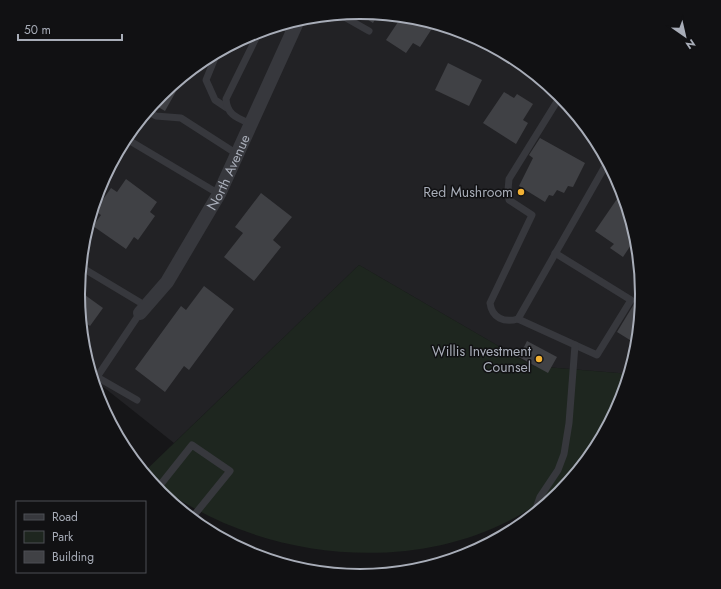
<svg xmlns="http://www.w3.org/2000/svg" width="721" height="589" font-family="Jost,sans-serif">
<rect width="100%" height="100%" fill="#161618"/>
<!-- built -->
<path fill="#222225" d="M361 12 416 17 469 34 518 60 560 95 596 138 622 187 638 240 643 295 638 350 630 374 533 366 359 265 174 443 92 378 83 349 78 294 83 239 100 186 126 137 161 95 204 59 253 33 306 17Z"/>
<!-- green -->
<path fill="#1e261f" d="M359 265 533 366 630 374C627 383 625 394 621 403 537 589 278 589 143 473Z"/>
<!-- building -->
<g fill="#404145">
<path d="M356 12H361L378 14 373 23Z"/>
<path d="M402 16 422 19 433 27 420 47 413 43 406 53 386 40Z"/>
<path d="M448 63 482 80 469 106 435 90Z"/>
<path d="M181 78 183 79 165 111 153 104 161 95Z"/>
<path d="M504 92 514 98 517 94 533 104 523 120 528 123 516 144 483 123Z"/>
<path d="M540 138 585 163 573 187 568 186 564 193 557 190 553 196 549 195 545 202 519 186 533 158 529 155Z"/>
<path d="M126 179 157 202 150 212 155 216 138 240 134 237 126 249 93 226 101 215 95 211 111 188 117 192Z"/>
<path d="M261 193 292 217 273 240 281 247 254 281 224 257 243 233 235 227Z"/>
<path d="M617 199 627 206 637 236 623 257 610 248 614 244 595 231Z"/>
<path d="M204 286 234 309 189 370 184 366 165 392 135 369 181 306 186 310Z"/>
<path d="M78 290 103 308 90 326 80 319Z"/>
<path d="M634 304 642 309 638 345 617 332Z"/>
<path d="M527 341 557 357 548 373 519 357Z"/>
</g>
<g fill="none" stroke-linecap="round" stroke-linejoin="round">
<!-- lane -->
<g stroke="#37383d" stroke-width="7">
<path d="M339 14 369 31"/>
<path d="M280 25 293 31"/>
<path d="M217 53 206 80 215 100 227 108"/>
<path d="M147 111 156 116 181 118 237 154"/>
<path d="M251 124C237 118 227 115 226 99L259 32"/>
<path d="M125 138 219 194"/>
<path d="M555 253 631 300 597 355 518 319C504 323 492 318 490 303L532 215 509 200 508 190 509 179 561 95"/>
<path d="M81 267 146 306"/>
<path d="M518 319 608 161"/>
<path d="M137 400 97 377 140 313"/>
<path d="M157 489 192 445 230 471 191 519"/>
<path d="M533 517 540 497 558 470 564 454 569 423 575 345"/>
</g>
<!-- street -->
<path stroke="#37383d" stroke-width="14" id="s1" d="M140 313 167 282 219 194 298 20"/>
</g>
<!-- markers -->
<g fill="#f2b134" stroke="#111113" stroke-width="1.5">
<circle cx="521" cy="192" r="4"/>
<circle cx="539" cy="359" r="4"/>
</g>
<g text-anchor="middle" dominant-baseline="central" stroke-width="3" stroke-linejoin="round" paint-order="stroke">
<!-- street labels -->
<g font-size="14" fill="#a8adb8" stroke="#111113">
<text stroke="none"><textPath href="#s1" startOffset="167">North Avenue</textPath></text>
</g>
<!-- poi labels -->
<g font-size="14" fill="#a8adb8" stroke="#111113" text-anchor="end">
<text x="513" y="192">Red Mushroom</text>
<text x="531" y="351">Willis Investment<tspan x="531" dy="16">Counsel</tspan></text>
</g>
</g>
<!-- crop -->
<path d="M0 0H721V589H0ZM85 294a275 275 0 1 1 550 0a275 275 0 1 1-550 0Z" fill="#111113" fill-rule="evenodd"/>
<path fill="none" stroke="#a8adb8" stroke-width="2" d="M85 294a275 275 0 1 1 550 0a275 275 0 1 1-550 0Z"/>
<!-- legend -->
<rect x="16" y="501" width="130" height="72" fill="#111113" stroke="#4d4f55"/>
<rect x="24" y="514" width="20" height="6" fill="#37383d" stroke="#4d4f55"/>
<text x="52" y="521" font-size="12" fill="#a8adb8">Road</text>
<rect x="24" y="531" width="20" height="12" fill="#1e261f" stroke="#4d4f55"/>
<text x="52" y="541" font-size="12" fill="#a8adb8">Park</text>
<rect x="24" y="551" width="20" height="12" fill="#404145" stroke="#4d4f55"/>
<text x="52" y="561" font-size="12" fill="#a8adb8">Building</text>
<!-- north arrow -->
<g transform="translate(685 36) rotate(146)" stroke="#111113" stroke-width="3" paint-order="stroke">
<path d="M0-3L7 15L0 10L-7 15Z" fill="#a8adb8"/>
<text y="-6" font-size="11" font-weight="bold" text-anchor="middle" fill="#a8adb8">N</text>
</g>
<!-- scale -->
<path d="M18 34v6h104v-6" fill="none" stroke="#a8adb8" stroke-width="2"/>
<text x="24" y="34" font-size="12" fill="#a8adb8" stroke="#111113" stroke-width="3" paint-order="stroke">50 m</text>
</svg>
